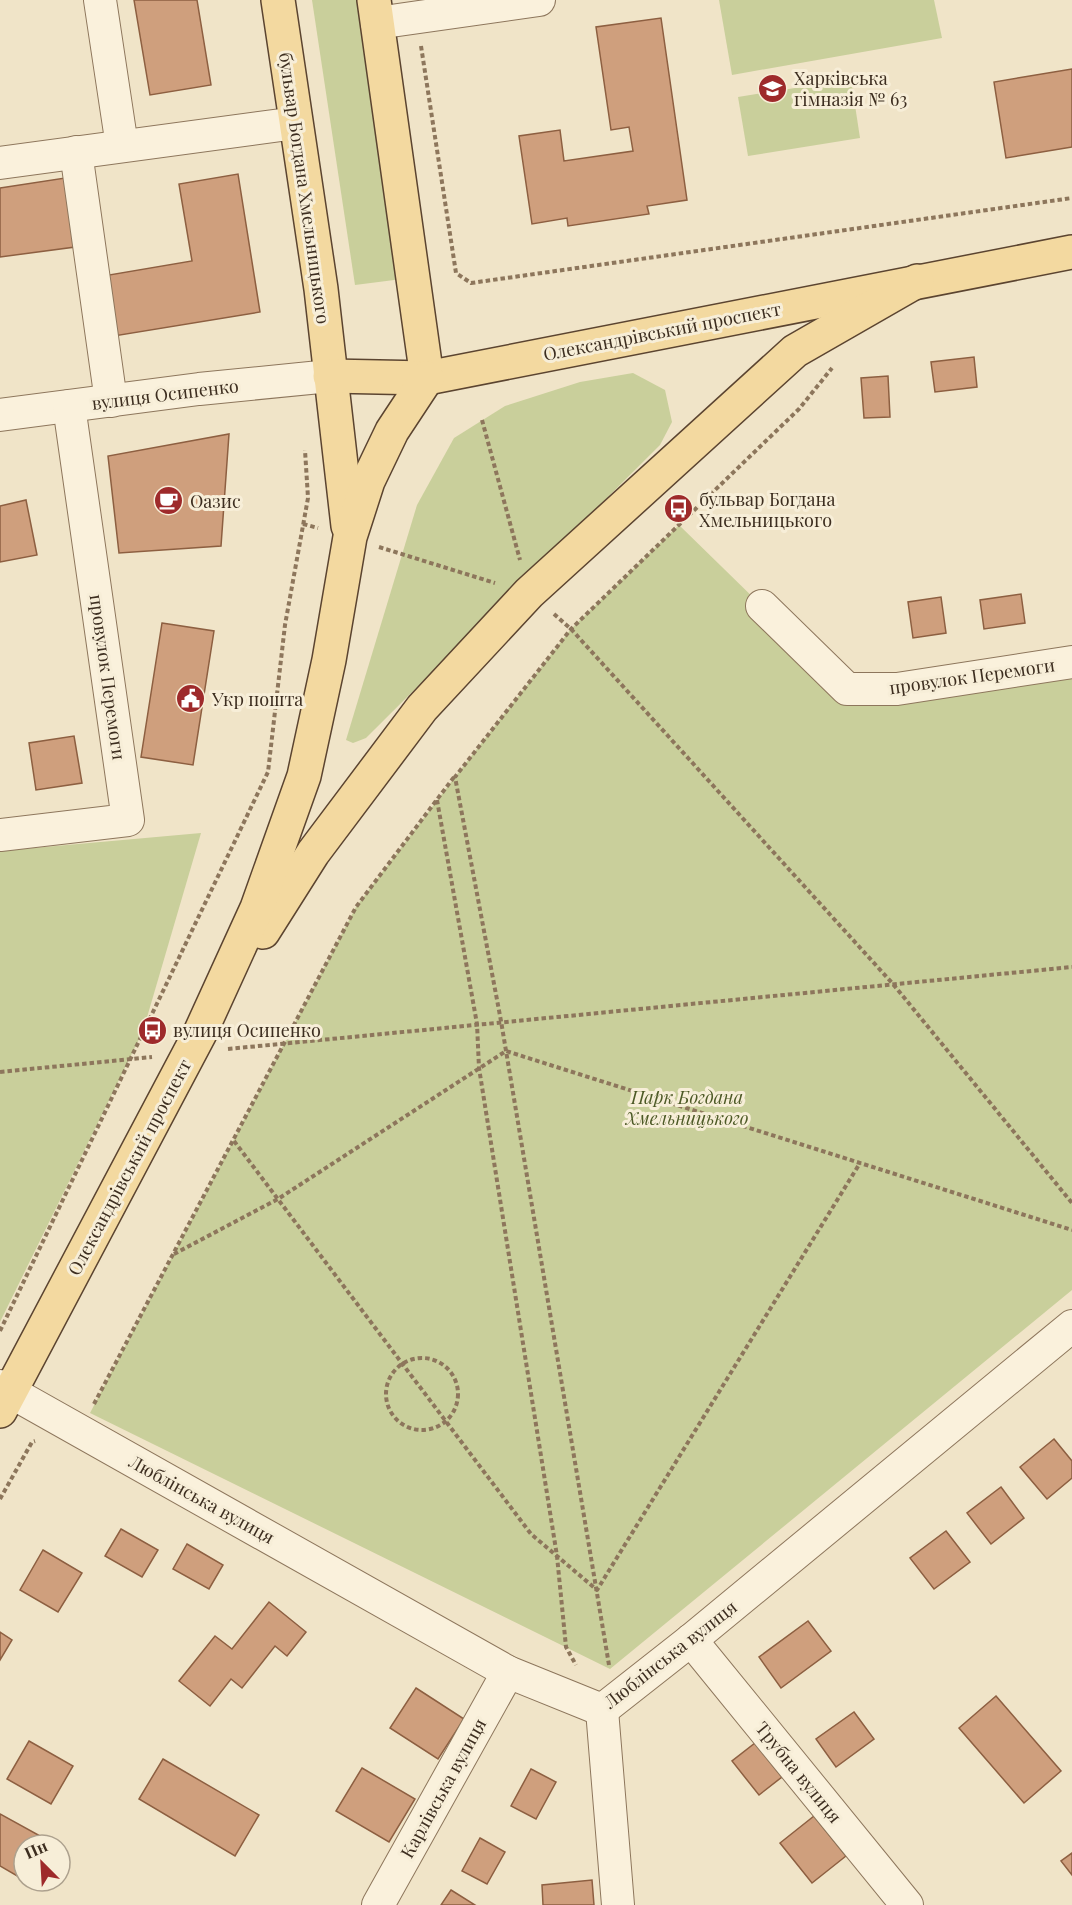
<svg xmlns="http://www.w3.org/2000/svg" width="1072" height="1905" font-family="'Playfair Display',serif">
<rect width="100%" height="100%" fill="#f0e4c8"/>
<!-- green -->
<g fill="#c9cf9b">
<path d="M312 0H361L402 279 355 285Z"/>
<path d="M719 0H934L942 38 732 75Z"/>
<path d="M851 79 860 138 748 156 738 97Z"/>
<path d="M633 373 665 390 672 422 660 445 366 738 353 743 346 740 417 505 454 438 505 406 580 382Z"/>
<path d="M679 525 847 689 1072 658V1290L610 1669 90 1413 356 907 455 777 571 629Z"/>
<path d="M201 833 143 1031 0 1322V851Z"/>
</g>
<!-- building -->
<g fill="#cf9f7d" stroke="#8d5f41" stroke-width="1.5">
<path d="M134 0H197L211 85 150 95Z"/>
<path d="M661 18 687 200 647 206 649 214 568 226 567 218 532 224 519 136 560 130 564 161 633 151 629 127 611 130 596 27Z"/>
<path d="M1072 69V147L1006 158 994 82Z"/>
<path d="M238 174 260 312 114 336 103 276 192 261 179 184Z"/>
<path d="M65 178 75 247 0 257V188Z"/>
<path d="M974 357 977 387 935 392 931 362Z"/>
<path d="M888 376 890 417 864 418 861 378Z"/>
<path d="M229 434 221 546 119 553 108 456Z"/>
<path d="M26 500 37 555 0 562V506Z"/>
<path d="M1021 594 1025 623 984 629 980 600Z"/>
<path d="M941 597 946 633 913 638 908 602Z"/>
<path d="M162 623 214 631 193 765 141 757Z"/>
<path d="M74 736 82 783 36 790 29 743Z"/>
<path d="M1054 1439 1072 1461V1478L1047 1499 1020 1467Z"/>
<path d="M1001 1487 1024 1518 991 1544 967 1513Z"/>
<path d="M121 1529 158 1550 142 1577 105 1556Z"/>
<path d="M946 1531 970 1562 934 1589 910 1558Z"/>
<path d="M187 1544 223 1565 209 1589 173 1569Z"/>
<path d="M43 1550 82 1573 58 1612 20 1590Z"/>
<path d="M269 1602 306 1632 287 1656 275 1646 242 1688 231 1679 210 1706 179 1681 215 1636 232 1649Z"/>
<path d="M808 1621 831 1651 781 1688 759 1657Z"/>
<path d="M0 1632 12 1640 0 1660Z"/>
<path d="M416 1688 464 1719 438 1759 390 1728Z"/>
<path d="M996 1696 1061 1771 1024 1803 959 1728Z"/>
<path d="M854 1712 874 1739 836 1767 816 1739Z"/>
<path d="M29 1741 73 1766 51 1804 7 1779Z"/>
<path d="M755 1743 782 1777 759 1795 732 1761Z"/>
<path d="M163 1759 259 1815 235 1856 139 1799Z"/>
<path d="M362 1768 415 1799 389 1842 336 1811Z"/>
<path d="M531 1769 556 1782 536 1819 511 1806Z"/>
<path d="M0 1814 42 1837 37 1845H24V1869L19 1877 0 1866Z"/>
<path d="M814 1816 846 1856 812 1883 780 1843Z"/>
<path d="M480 1838 505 1852 487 1884 462 1871Z"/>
<path d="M1072 1853V1875L1061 1861Z"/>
<path d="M592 1880 594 1905H543L542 1885Z"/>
<path d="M451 1890 475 1905H441Z"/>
</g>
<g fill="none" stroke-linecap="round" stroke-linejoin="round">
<defs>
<g id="minor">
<path d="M100 0 122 146"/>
<path d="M377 23 539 0"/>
<path d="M76 152 111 401"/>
<path d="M0 163 296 123"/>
<path d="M0 415 199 389 330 376"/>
<path d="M762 606 847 689H897L1072 662"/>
<path d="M0 835 128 820 69 406"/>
<path d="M0 1386 508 1672 602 1710 691 1640 1072 1326"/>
<path d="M691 1640 907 1905"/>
<path d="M602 1710 618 1905"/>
<path d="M378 1905 508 1672"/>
</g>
<g id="major">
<path d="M278 0 321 289 348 526"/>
<path d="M374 0 427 378"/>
<path d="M330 376 427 378 1072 252"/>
<path d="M263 932 313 853 422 708 529 593 795 351 917 281"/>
<path d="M0 1411 200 1033 257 908 304 776 329 660 350 537 368 481 392 431 427 378"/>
</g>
</defs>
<!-- minor casing -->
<use href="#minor" stroke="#8d765c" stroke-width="34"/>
<!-- major casing -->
<use href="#major" stroke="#5b4430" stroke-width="36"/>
<!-- path -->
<g stroke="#8d765c" stroke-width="4" stroke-dasharray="4.5 3" stroke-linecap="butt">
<path d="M421 46 456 273 471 283 1072 198"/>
<path d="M482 420 520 560"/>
<path d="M303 524 318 528"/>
<path d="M379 547 495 583"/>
<path d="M554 614 571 629 893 984 1072 1203"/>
<path d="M437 800 477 1024 479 1068 557 1556 566 1647 576 1665"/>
<path d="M228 1049 1072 967"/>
<path d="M0 1072 152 1057"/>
<path d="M234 1141 531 1534 597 1590 860 1163"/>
<path d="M174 1254 278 1199 506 1051 1072 1230"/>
<path d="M0 1331 268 772 285 625 308 498 305 450"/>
<circle cx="422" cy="1394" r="36"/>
<path d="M94 1404 356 907 454 777"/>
<path d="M0 1499 32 1442 35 1441"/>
<path d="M609 1665 501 1021 455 777 571 629 799 409 832 368"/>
</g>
<!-- minor -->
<use href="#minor" stroke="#faf1dc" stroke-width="32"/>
<!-- major -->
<use href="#major" stroke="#f3d9a0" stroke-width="33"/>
</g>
<!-- icons -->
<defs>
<symbol id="school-disc" viewBox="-11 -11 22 22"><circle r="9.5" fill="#9e2a2b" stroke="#f7eed8"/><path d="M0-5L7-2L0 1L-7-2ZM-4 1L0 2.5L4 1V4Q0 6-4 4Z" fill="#fff"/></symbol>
<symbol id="cafe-disc" viewBox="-11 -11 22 22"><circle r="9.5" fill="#9e2a2b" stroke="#f7eed8"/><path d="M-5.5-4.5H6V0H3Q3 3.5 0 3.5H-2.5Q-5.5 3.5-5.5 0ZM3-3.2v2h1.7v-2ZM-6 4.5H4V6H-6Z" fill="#fff"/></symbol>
<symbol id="bus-disc" viewBox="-11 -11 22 22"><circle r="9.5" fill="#9e2a2b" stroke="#f7eed8"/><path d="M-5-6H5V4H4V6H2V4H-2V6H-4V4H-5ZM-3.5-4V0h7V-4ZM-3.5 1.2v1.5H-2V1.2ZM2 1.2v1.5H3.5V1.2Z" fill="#fff"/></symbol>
<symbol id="civic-disc" viewBox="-11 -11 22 22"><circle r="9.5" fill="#9e2a2b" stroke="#f7eed8"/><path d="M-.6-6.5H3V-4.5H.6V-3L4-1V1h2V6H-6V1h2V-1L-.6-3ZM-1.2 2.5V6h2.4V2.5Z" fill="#fff"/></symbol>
</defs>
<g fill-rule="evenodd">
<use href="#school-disc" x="756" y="72" width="33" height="33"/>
<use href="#cafe-disc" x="152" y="484" width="33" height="33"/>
<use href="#bus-disc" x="662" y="492" width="33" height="33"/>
<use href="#civic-disc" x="174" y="682" width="33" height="33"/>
<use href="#bus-disc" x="136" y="1014" width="33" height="33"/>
</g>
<g text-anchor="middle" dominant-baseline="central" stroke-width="6" stroke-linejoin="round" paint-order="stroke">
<!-- poi labels -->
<g font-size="18" fill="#3d2e20" stroke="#f7eed8" text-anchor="start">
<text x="794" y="78">Харківська<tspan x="794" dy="21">гімназія № 63</tspan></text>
<text x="699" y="499">бульвар Богдана<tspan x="699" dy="21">Хмельницького</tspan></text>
<text x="190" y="501">Оазис</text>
<text x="212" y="699">Укр пошта</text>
<text x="173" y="1030">вулиця Осипенко</text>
</g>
<!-- street labels -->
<g font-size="18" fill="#3d2e20" stroke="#f7eed8">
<text transform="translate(305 188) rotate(82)">бульвар Богдана Хмельницького</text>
<text transform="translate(662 331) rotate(-11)">Олександрівський проспект</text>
<text transform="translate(165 394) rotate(-7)">вулиця Осипенко</text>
<text transform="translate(972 676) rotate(-8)">провулок Перемоги</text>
<text transform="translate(108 677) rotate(82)">провулок Перемоги</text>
<text transform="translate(129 1167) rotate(-62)">Олександрівський проспект</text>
<text transform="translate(202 1499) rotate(29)">Люблінська вулиця</text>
<text transform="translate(670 1654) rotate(-38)">Люблінська вулиця</text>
<text transform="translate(799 1772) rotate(51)">Трубна вулиця</text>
<text transform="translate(443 1788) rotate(-61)">Карлівська вулиця</text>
</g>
<!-- park labels -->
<g font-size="18" font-style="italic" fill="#4d5a26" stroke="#f7eed8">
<text x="687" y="1097">Парк Богдана<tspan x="687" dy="21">Хмельницького</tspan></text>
</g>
</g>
<!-- north arrow -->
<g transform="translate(42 1863) rotate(336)"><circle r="28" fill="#f7eed8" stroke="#ada18e" stroke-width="1.5"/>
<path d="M0-4.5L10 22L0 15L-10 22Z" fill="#9e2a2b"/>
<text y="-9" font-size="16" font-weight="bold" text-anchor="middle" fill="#3d2e20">Пн</text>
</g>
</svg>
